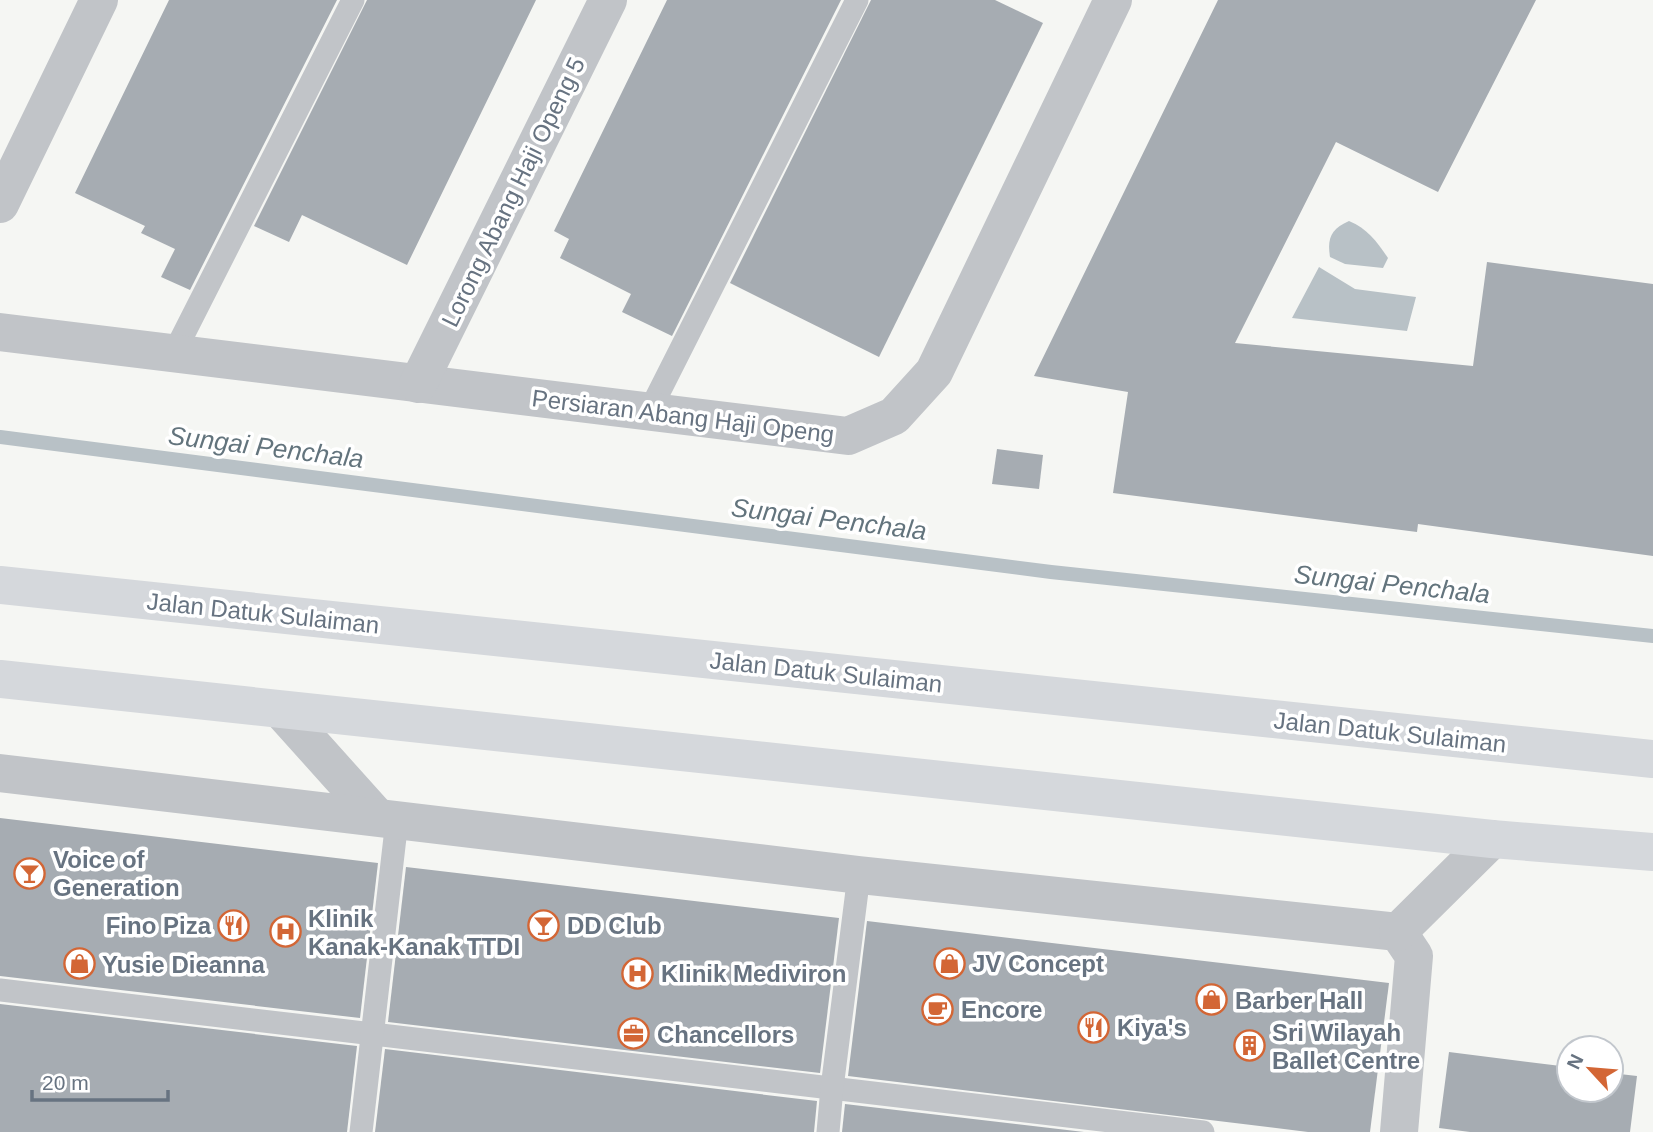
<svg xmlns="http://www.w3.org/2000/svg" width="1653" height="1132" font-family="Helvetica,sans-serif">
<rect width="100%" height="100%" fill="#f5f6f3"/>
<!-- water -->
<g fill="#b8c1c6">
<path d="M1349 221C1368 229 1377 242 1388 258L1383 268 1345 264 1330 257C1327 238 1331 229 1349 221Z"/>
<path d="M1319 267 1355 289 1416 297 1407 331 1292 318Z"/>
</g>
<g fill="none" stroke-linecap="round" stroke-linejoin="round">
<!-- stream -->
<path stroke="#b8c1c6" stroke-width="14" d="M0 437 1051 572 1653 636"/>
</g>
<!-- building -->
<g fill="#a6acb2">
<path d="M169 0H337L190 290 161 277 175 249 141 233 145 226 75 193Z"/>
<path d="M367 0H536L407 265 302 215 289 242 254 226Z"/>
<path d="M667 0H841L672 336 622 312 631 294 560 258 569 239 554 231Z"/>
<path d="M871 0H995L1043 23 879 357 730 283Z"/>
<path d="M1218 0H1536L1438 192 1336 142 1235 343 1473 366 1487 262 1653 284V556L1418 524 1417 532 1113 493 1128 392 1034 376Z"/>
<path d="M997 449 1043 455 1039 489 992 484Z"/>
<path d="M0 818 378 863 360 1018 0 976Z"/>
<path d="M406 867 839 918 820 1073 388 1022Z"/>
<path d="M867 921 1389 983 1370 1132H1308L848 1076Z"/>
<path d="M0 1004 357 1046 347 1132H0Z"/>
<path d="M385 1049 817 1101 814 1132H375Z"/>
<path d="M1449 1052 1569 1067V1090H1611V1073L1637 1076 1630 1132H1470L1439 1128Z"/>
<path d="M845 1104 1084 1132H842Z"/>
</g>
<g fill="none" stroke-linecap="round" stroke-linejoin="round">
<!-- lane -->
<g stroke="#c1c4c8" stroke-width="23">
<path d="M174 353 353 0"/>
<path d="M649 412 857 0"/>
<path d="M0 990 1203 1132"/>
<path d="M361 1132 397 820"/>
<path d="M828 1132 832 1088 859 875"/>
</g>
<!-- street -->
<g stroke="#c1c4c8" stroke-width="38">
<path d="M0 204 99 0"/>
<path d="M0 332 848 436 894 416 934 372 1113 0"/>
<path d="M418 384 608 0"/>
<path d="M281 710 377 817"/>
<path d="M0 773 859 875 1398 932"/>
<path d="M1398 932 1414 956 1399 1132"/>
<path d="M1398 932 1492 839"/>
</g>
<!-- secondary -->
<g stroke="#d5d8dc" stroke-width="38">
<path d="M0 585 1653 759"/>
<path d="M0 679 1492 839 1653 852"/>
</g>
</g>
<!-- icons -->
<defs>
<symbol id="bar-ring" viewBox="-11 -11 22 22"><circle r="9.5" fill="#fff" stroke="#d36635" stroke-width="1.5"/><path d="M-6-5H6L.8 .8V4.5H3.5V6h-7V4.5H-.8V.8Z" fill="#d36635"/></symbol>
<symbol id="restaurant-ring" viewBox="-11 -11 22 22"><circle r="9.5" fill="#fff" stroke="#d36635" stroke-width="1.5"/><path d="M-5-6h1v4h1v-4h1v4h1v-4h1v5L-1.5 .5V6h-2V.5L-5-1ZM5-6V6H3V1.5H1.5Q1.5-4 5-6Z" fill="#d36635"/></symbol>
<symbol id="hospital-ring" viewBox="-11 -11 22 22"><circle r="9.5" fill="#fff" stroke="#d36635" stroke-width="1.5"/><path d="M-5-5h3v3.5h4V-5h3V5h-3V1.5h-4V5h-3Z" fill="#d36635"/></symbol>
<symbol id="shop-ring" viewBox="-11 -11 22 22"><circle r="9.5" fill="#fff" stroke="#d36635" stroke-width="1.5"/><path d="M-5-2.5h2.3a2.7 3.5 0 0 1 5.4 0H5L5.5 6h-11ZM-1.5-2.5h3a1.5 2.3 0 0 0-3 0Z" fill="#d36635"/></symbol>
<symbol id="cafe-ring" viewBox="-11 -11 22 22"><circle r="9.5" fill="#fff" stroke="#d36635" stroke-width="1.5"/><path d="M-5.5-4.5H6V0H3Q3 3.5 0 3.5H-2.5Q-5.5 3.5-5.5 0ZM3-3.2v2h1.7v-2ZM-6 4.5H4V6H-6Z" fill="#d36635"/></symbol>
<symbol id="office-ring" viewBox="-11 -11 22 22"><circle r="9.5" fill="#fff" stroke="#d36635" stroke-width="1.5"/><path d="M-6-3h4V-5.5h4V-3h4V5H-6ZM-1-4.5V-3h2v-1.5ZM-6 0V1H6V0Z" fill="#d36635"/></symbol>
<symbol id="building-ring" viewBox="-11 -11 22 22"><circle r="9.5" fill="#fff" stroke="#d36635" stroke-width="1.5"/><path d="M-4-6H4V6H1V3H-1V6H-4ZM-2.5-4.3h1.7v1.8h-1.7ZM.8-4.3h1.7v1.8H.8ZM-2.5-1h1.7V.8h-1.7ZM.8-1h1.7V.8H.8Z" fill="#d36635"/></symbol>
</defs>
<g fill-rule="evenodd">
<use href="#bar-ring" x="12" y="856" width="35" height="35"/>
<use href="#restaurant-ring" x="216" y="908" width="35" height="35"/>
<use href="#bar-ring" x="526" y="908" width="35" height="35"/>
<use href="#hospital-ring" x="268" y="914" width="35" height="35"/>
<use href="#shop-ring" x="932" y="946" width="35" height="35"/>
<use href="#shop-ring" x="62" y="946" width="35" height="35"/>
<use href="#hospital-ring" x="620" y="956" width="35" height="35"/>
<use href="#shop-ring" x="1194" y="982" width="35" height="35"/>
<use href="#cafe-ring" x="920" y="992" width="35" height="35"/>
<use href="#restaurant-ring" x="1076" y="1010" width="35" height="35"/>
<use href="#office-ring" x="616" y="1016" width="35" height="35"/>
<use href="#building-ring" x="1232" y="1028" width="35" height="35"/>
</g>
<g text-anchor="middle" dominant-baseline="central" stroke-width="7" stroke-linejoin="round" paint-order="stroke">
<!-- street labels -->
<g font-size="24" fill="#677381" stroke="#fff">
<text transform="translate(513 192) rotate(-64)">Lorong Abang Haji Openg 5</text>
<text transform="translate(683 416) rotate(7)">Persiaran Abang Haji Openg</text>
<text transform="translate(263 613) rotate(6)">Jalan Datuk Sulaiman</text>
<text transform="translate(826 672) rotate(6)">Jalan Datuk Sulaiman</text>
<text transform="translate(1390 732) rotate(6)">Jalan Datuk Sulaiman</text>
</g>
<!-- poi labels -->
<g font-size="24" font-weight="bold" fill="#677381" stroke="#fff" text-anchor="start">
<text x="53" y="859">Voice of<tspan x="53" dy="28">Generation</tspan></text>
<text x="308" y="918">Klinik<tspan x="308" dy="28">Kanak-Kanak TTDI</tspan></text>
<text x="211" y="925" text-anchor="end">Fino Piza</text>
<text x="567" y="925">DD Club</text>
<text x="972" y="963">JV Concept</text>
<text x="102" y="964">Yusie Dieanna</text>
<text x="661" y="973">Klinik Mediviron</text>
<text x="1235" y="1000">Barber Hall</text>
<text x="961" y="1009">Encore</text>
<text x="1117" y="1027">Kiya's</text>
<text x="1272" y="1032">Sri Wilayah<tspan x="1272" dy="28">Ballet Centre</tspan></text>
<text x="657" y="1034">Chancellors</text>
</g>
<!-- water labels -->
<g font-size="26" font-style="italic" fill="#63747d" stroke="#fff">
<text transform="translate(266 447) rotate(7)">Sungai Penchala</text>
<text transform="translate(829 519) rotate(7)">Sungai Penchala</text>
<text transform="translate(1392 584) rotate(6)">Sungai Penchala</text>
</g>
</g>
<!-- north arrow -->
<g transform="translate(1590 1069) rotate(296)"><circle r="33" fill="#ffffff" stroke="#c2c7cd" stroke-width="2"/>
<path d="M0-5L12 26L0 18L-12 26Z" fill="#d36635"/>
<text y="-10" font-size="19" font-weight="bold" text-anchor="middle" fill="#677381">N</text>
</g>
<!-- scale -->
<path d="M32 1090v10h136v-10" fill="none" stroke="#677381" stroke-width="3.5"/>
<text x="42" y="1090" font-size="21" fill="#677381" stroke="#ffffff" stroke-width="5" paint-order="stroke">20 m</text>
</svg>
